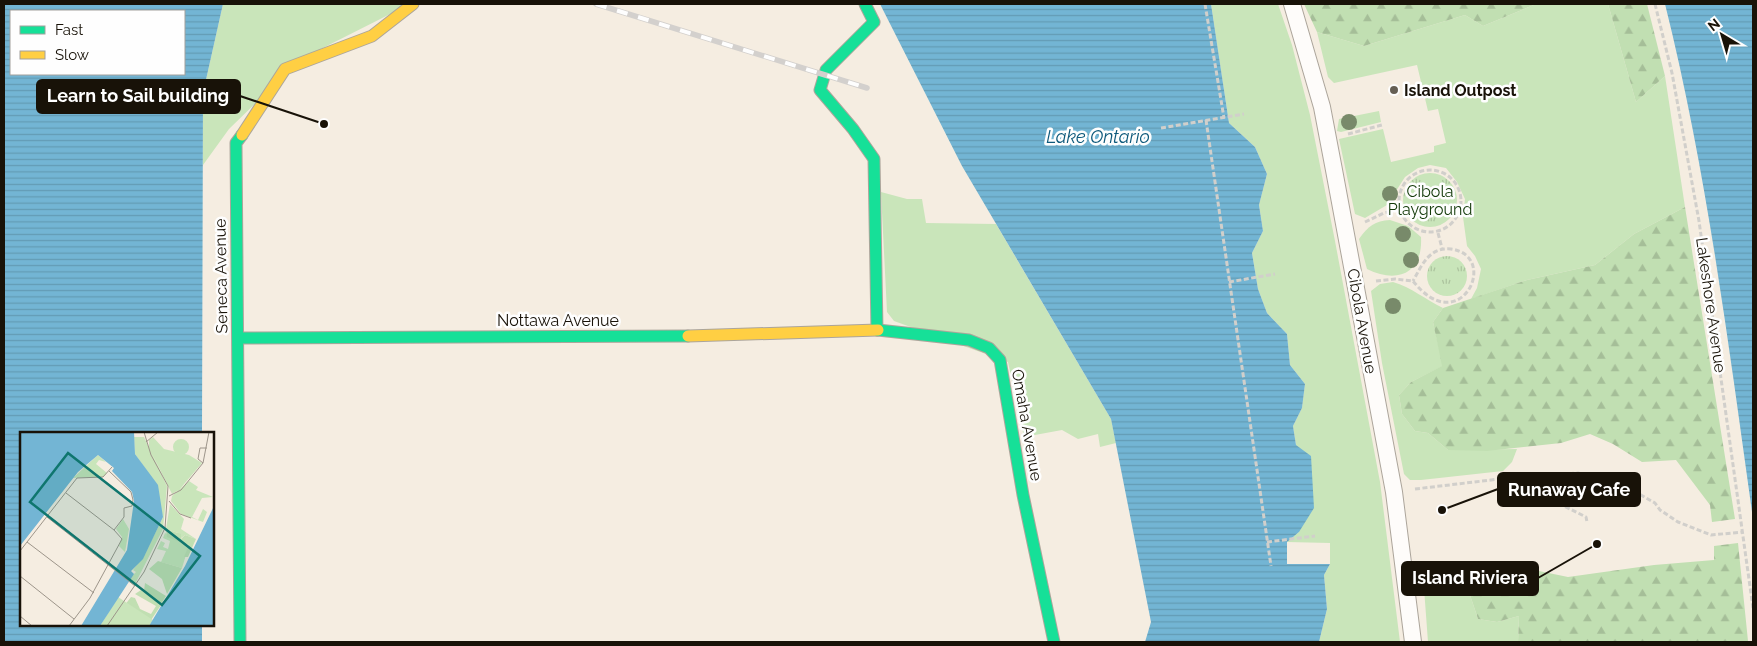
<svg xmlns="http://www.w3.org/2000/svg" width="1757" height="646" font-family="Raleway,sans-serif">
<defs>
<pattern id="forest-firs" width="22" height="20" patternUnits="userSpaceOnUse" patternTransform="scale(1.25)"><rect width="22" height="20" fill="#c1dfb2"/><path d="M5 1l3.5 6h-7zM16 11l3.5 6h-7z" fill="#a5be98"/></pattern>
<pattern id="park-tufts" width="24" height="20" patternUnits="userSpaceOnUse" patternTransform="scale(1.25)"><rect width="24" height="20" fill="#c9e5ba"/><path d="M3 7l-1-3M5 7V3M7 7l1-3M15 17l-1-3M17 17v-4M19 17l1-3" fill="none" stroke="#acc39e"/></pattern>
<pattern id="water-rules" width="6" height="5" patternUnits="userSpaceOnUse" patternTransform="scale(1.25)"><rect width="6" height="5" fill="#73b5d4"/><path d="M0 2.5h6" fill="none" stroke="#639bb4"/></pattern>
</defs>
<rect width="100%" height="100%" fill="#f5ede1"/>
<!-- grass -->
<g fill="#c9e5ba">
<path d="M223 4H410L301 59 229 129 203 165V93Z"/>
<path d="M1211 4H1278L1292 45 1310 115 1335 241 1380 482 1400 642H1319L1327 609 1324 575 1330 564V543L1287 542 1299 532 1296 445 1293 426 1302 408 1305 384 1290 365 1287 334 1267 313 1258 289 1252 253 1263 231 1259 205 1267 174 1255 147 1229 123Z"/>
<path d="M1536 4H1608L1636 102 1665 76 1685 207 1634 234 1595 265 1527 280 1471 299 1477 288 1481 269 1475 256 1467 246 1463 217 1465 199 1457 182 1446 168 1430 165 1418 168 1405 177 1387 205 1365 218 1355 214 1339 139 1383 129 1391 162 1434 152V146L1446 143 1438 109 1428 111 1417 65 1334 83 1328 77 1317 32 1364 46 1465 15 1483 26Z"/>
<path d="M1379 111 1381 122 1341 132 1337 131 1339 119Z"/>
<path d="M881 192 907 199H922L926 223 996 224 1111 419 1116 443 1100 447 1098 434 1078 439 1062 430 1024 437 1008 362 894 321 887 312Z"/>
<path d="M1390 220 1408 226 1421 237C1423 274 1397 284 1367 269L1359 239C1368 226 1375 221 1390 220Z"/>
<path d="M1393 282C1411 287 1426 300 1443 308L1433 322 1443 366 1411 382 1399 395 1402 414 1415 431 1428 433 1448 450 1517 449 1512 462 1503 471 1421 480H1410L1404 474 1382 363 1371 291 1380 284Z"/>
<path d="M1466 583 1478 619 1497 622 1519 616 1518 642H1428L1424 588Z"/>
</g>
<!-- forest -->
<g fill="url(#forest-firs)">
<path d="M1304 4H1536L1483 26 1465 15 1364 46 1317 32Z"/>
<path d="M1608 4H1647L1665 76 1636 102Z"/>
<path d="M1685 207 1735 519 1712 522 1710 505 1676 460 1642 462 1613 444 1590 434 1561 443 1487 451 1448 450 1428 433 1415 431 1402 414 1399 395 1411 382 1442 366 1433 322 1443 308 1527 280 1595 265 1634 234Z"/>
<path d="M1738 543 1748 641 1518 642 1519 616 1497 622 1478 619 1466 583 1478 572 1539 571 1568 577 1654 565 1714 560V546Z"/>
</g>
<!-- park -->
<g fill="url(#park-tufts)">
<circle cx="1430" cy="200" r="27"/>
<circle cx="1447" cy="276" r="20"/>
</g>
<!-- water -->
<g fill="url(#water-rules)" fill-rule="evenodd">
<path d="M4 4H223L203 93 202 433H21V625H202V642H4ZM11 11H184V74H11Z"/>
<path d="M880 4H1211L1229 123 1255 147 1267 174 1259 205 1263 231 1252 253 1258 289 1267 313 1287 334 1290 365 1305 384 1302 408 1293 426 1296 445 1311 456 1314 508 1299 532 1287 542V564H1330L1324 575 1327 609 1319 642H1145L1151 622 1111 419 962 166Z"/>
<path d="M1665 4H1753V519C1729 348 1707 172 1665 4Z"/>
</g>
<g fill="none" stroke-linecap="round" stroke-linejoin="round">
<defs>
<path id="lane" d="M1292 4 1322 107 1334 170 1394 492 1413 642"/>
<g id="fast">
<path d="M865 4 874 22 826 70 820 90 853 129 874 159 877 330"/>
<path d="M878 330 969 340 989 348 1000 360 1023 495 1054 642"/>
<path d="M239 338 688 336"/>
<path d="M240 642 236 143 242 135"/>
</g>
<g id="slow">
<path d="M242 135 285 69 372 36 413 4"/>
<path d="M688 336 878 330"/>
</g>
</defs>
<!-- lane casing -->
<use href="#lane" stroke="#aca59b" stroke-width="18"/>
<!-- fast casing -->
<use href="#fast" stroke="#aca59b" stroke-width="13"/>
<!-- slow casing -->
<use href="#slow" stroke="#aca59b" stroke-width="13"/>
<!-- path -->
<g stroke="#d1cfcb" stroke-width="3" stroke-dasharray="5 2.5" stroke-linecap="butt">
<path d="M1205 4 1224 118"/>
<path d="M1655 4 1672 73 1699 221 1753 608"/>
<path d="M1206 120 1271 566"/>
<path d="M1161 128 1244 114"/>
<path d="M1348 134 1382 125"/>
<circle cx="1430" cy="201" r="31"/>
<path d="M1365 222 1384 213 1400 209"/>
<path d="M1438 233 1442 248"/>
<path d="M1376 281 1395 279 1413 281C1460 341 1501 256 1451 249 1429 247 1422 265 1413 281"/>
<path d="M1229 282 1275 274"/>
<path d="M1509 478 1578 473 1601 480"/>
<path d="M1415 489 1508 478 1586 517 1587 522"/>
<path d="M1549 500 1603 481 1620 483 1655 503 1660 510 1678 522 1711 535 1743 532"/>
<path d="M1267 542 1315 536"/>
</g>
<!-- lane -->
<use href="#lane" stroke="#fefcfa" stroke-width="16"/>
<!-- fast -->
<use href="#fast" stroke="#16e098" stroke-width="11"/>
<!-- slow -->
<use href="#slow" stroke="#ffcf43" stroke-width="11"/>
<defs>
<path id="rail" d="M596 4 867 88"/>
</defs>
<!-- rail casing -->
<use href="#rail" stroke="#d3d0cd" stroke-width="5.5"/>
<!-- rail -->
<use href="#rail" stroke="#fefefe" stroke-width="4" stroke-dasharray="11" stroke-linecap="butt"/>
</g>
<!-- trees -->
<g fill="#788a6a">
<circle cx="1349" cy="122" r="8"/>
<circle cx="1390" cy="194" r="8"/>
<circle cx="1403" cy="234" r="8"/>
<circle cx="1411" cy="260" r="8"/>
<circle cx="1393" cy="306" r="8"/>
</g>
<!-- markers -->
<circle fill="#655f54" stroke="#fefefe" stroke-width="2" cx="1394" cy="90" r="5"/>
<g text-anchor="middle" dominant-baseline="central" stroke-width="5" stroke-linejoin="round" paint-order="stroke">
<!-- poi labels -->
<g font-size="16" font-weight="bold" fill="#181208" stroke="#fefefe" text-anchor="start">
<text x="1404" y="90">Island Outpost</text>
</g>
<!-- park labels -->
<g font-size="16" fill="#123908" stroke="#fefefe">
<text x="1430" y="191">Cibola<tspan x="1430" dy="18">Playground</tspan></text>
</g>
<!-- street labels -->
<g font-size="16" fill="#181208" stroke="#fefefe">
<text transform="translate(221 276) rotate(-91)">Seneca Avenue</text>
<text transform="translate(1711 305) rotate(82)">Lakeshore Avenue</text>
<text x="558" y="320">Nottawa Avenue</text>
<text transform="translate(1362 321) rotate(80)">Cibola Avenue</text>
<text transform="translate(1027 425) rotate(80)">Omaha Avenue</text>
</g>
<!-- water labels -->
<g font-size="18" font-style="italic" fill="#0d597b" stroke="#fefefe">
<text x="1098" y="136">Lake Ontario</text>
</g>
</g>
<!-- overview -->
<g transform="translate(20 432)">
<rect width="194" height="194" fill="#f5ede1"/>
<path d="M114 5H124L147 54 143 97 115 152 108 148 116 140 113 138 125 122 143 85 127 39 115 22ZM133 5 144 17 169 23 182 31 159 58 152 62 129 16V8ZM78 23 86 30 79 28 76 32 87 41 83 45 53 46ZM169 49 178 55 176 58 193 65 182 66 172 85 178 88 183 77 187 80 183 90 161 82 151 69 152 64ZM150 72 164 87 161 97 176 107 165 103 160 107 158 101 146 97ZM103 87 109 97 105 120 99 114 102 105 96 97ZM145 101 169 113 162 136 141 130 146 119 137 117 141 109 145 111 143 115 148 117 150 109 143 106Z" fill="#c9e5ba"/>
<path d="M146 97 161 102V107L165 103 176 107 168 125H164L169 113 147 105ZM138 129 162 136 147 162 142 147 129 137ZM125 151 146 164 141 172 124 159ZM121 158 141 173 127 194H89L111 165 115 166 120 177 131 182 136 174 115 162Z" fill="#c1dfb2"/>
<path d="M153 15a8 8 0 1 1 16 0a8 8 0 1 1-16 0ZM98 165 133 188 129 194H80Z" fill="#c9e5ba"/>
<path d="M0 0H114L115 22 138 53 143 85 123 127 111 139 114 142 80 194H61L107 118 114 69 112 60 92 39 94 36 78 23 58 40 0 114ZM194 74V194H129L165 134Z" fill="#73b5d4"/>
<path fill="none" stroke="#9d958a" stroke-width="1" d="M126 10 138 0M183 31 178 27 180 16H187M89 39 111 60 113 68 112 74 104 76V85L94 98M46 61 94 98 102 107 70 166 49 194M149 64 161 58 183 31 189 0M149 69 160 82 171 86M27 85 115 154M7 110 74 161M0 119 57 46 83 45 92 35M0 144 54 187M0 184 12 194M87 194 124 140 145 96 148 54 131 23 124 0"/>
<path fill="#0f766e" fill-opacity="0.15" stroke="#0f766e" stroke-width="2.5" d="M48 21 180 124 142 173 10 70Z"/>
<rect width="194" height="194" fill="none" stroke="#181208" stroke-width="2.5"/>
</g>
<!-- callouts -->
<path fill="none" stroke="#181208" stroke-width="2" d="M324 124L240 96M1442 510L1498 489M1597 544L1538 578"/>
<g fill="#181208" stroke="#fefefe" stroke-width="2">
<circle cx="324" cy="124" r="5"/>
<circle cx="1442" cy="510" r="5"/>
<circle cx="1597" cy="544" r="5"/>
</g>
<g fill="#181208" stroke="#181208" stroke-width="2">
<rect x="37" y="80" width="203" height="33" rx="5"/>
<rect x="1498" y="473" width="142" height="33" rx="5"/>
<rect x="1402" y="562" width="136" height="33" rx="5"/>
</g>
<g font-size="18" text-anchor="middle" font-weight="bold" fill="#fff">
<text x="138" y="102">Learn to Sail building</text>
<text x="1569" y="496">Runaway Cafe</text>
<text x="1470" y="584">Island Riviera</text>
</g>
<!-- border -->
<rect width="1757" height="646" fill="none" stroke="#181208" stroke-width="10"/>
<!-- legend -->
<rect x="10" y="10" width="175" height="65" fill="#fefefe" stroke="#a2a09c"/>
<rect x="20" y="26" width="25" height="8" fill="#16e098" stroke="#a2a09c"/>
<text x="55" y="35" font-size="15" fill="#181208">Fast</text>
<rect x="20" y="51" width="25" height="8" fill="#ffcf43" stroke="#a2a09c"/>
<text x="55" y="60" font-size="15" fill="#181208">Slow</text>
<!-- north arrow -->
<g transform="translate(1722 35) rotate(322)" stroke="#fefefe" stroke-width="4" paint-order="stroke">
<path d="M0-4L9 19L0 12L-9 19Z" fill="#181208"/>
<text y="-8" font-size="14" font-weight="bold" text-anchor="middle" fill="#181208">N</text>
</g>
</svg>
